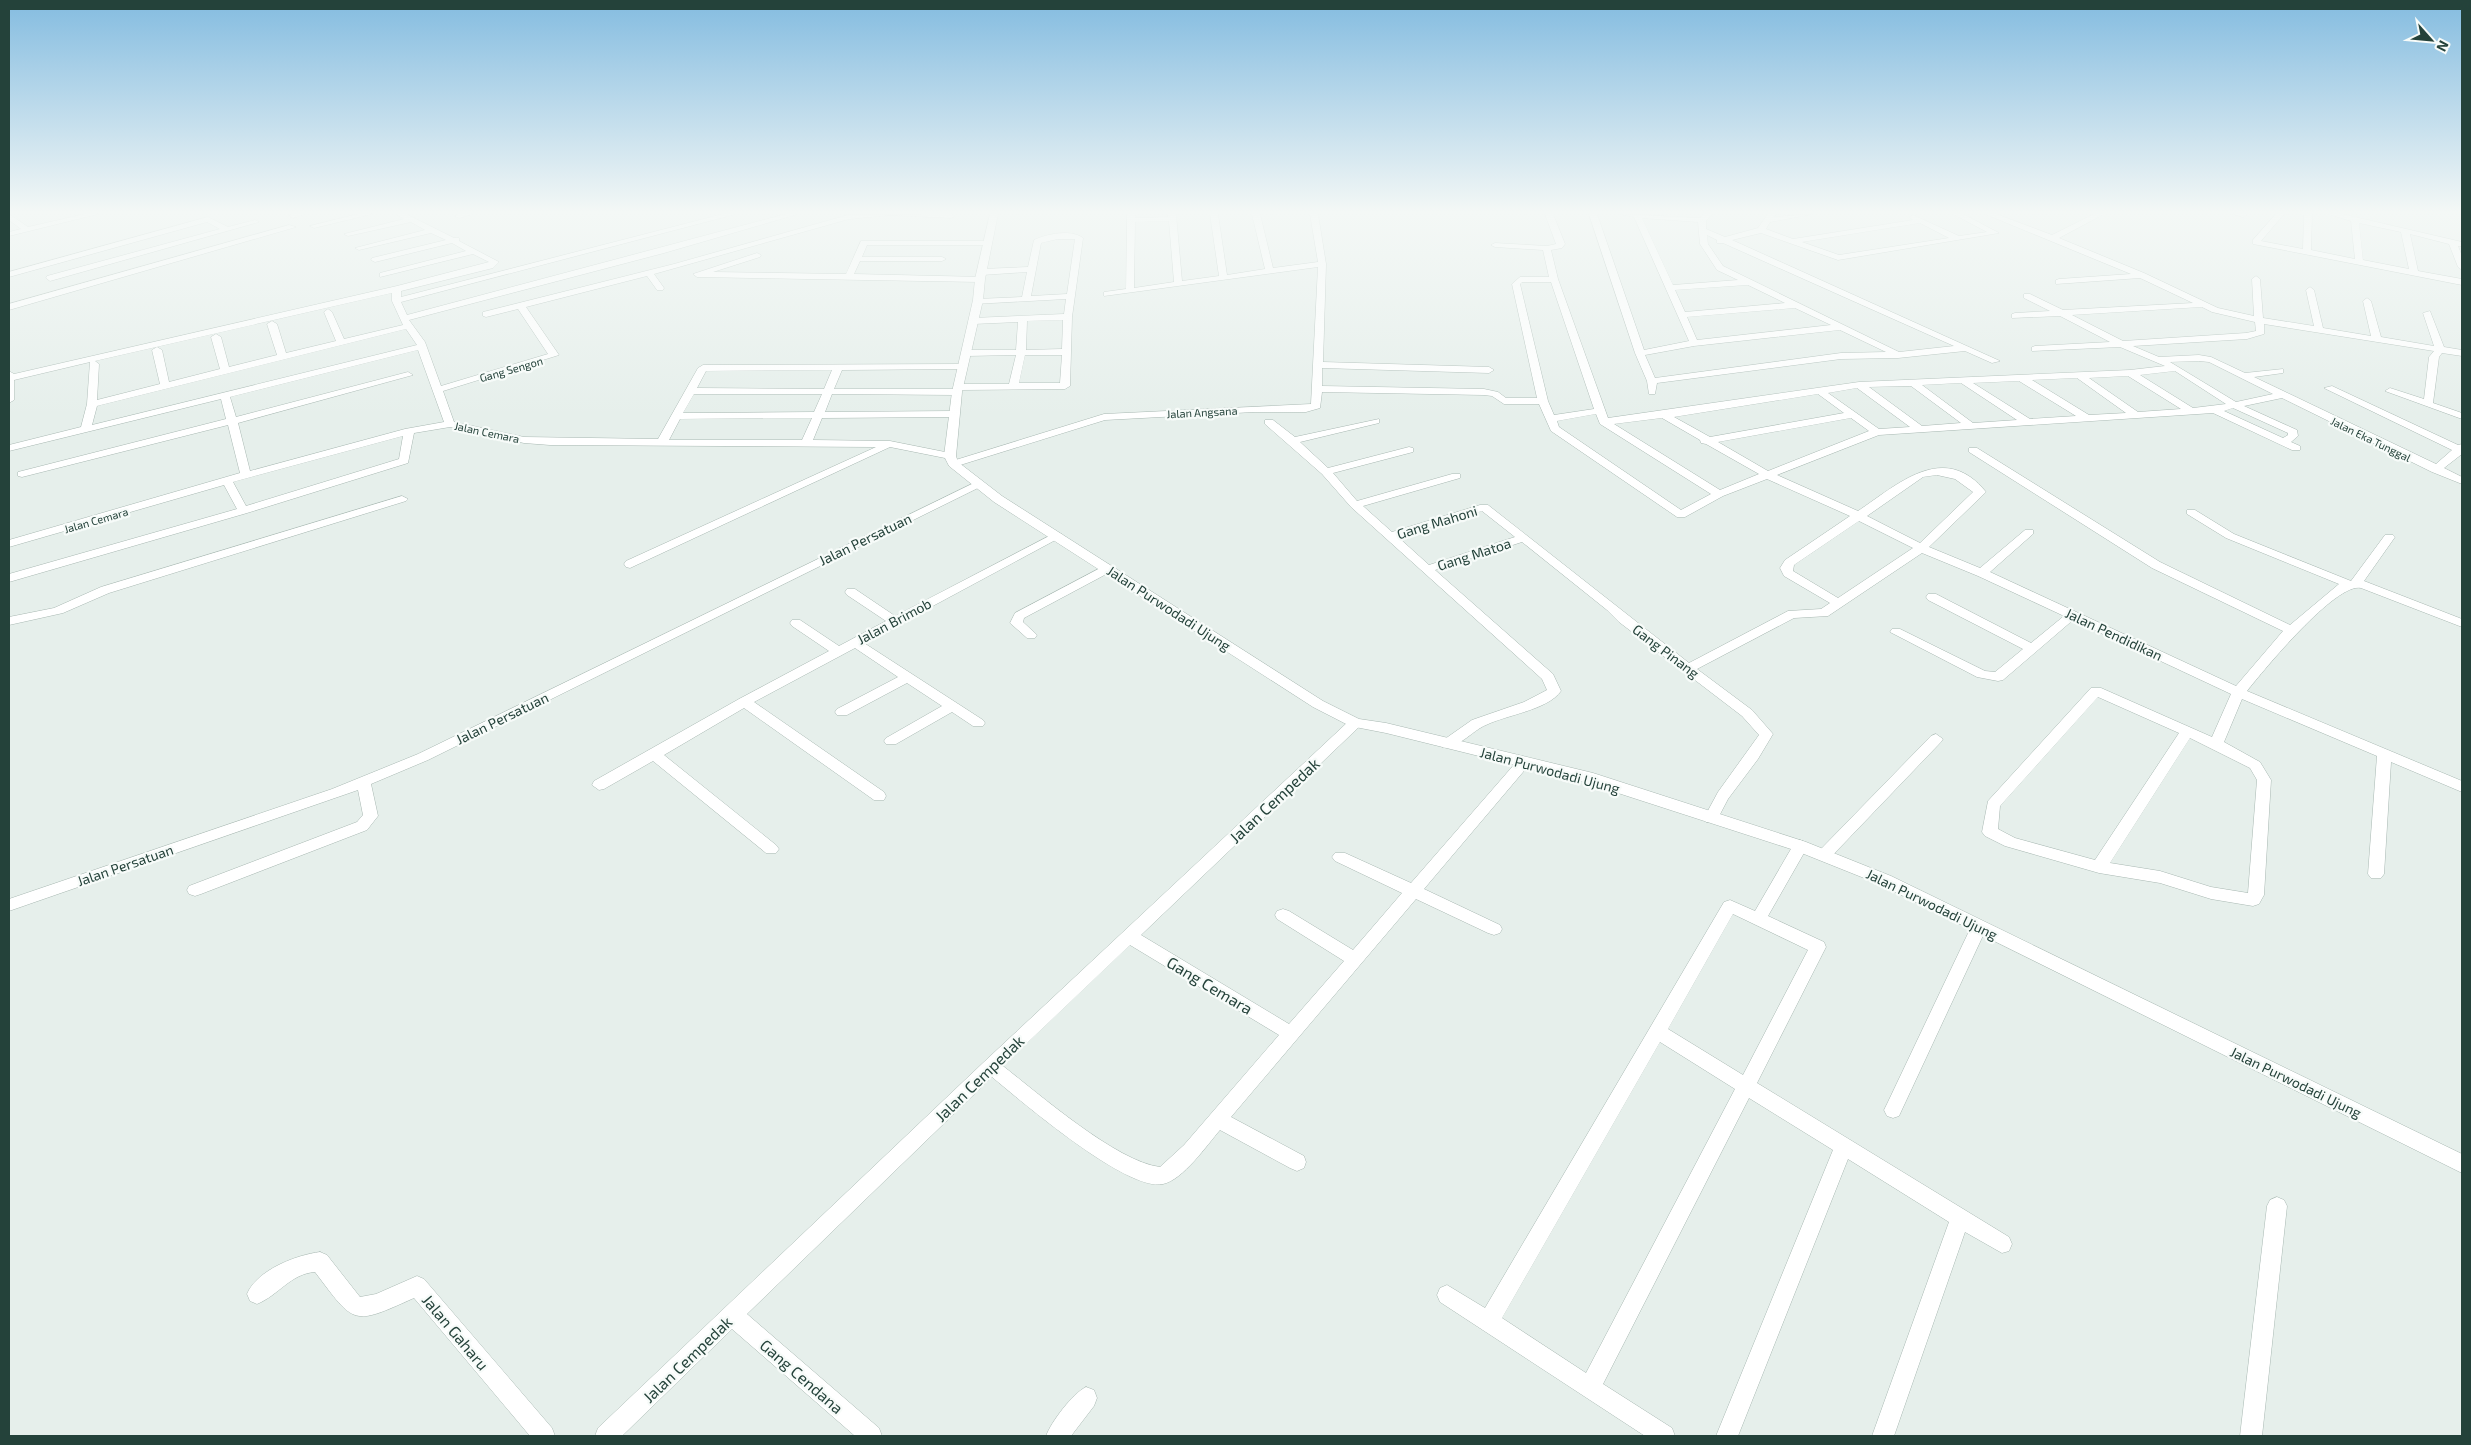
<svg xmlns="http://www.w3.org/2000/svg" width="2471" height="1445" font-family="'Exo 2',sans-serif">
<rect width="100%" height="100%" fill="#e6efeb"/>
<g fill="none" stroke-linecap="round" stroke-linejoin="round">
<defs>
<g id="minor">
<path d="M9 214 28 227 85 214H98L9 236V232L21 229 9 220Z"/>
<path d="M292 214H305L293 218 289 216Z"/>
<path d="M358 214H372L314 228 310 226Z"/>
<path d="M396 214H406L454 238H459V241L499 262 493 268 401 291V297L723 214H736L401 302 407 315 786 214H798L664 253 409 320 425 342 441 386 548 354 518 309 486 317 483 316V312L674 264 848 215 952 214 955 216 951 218 890 215 849 219 654 274 664 288 663 290H657L647 276 526 307 559 355 443 391 454 422 524 437 658 439 698 368 703 365 963 364 966 365V369L842 370 834 389H955V385L958 384H1009L1016 355 966 356 961 353 966 350H1016L1018 322 973 324 968 321 973 318 1064 314 1066 299 974 304 973 302 977 299 1022 297 1027 272 982 275 978 272 982 269 1028 267 1034 240C1047 234 1071 229 1083 238L1072 317 1070 386 1065 389 960 390V394L957 395 832 394 825 412 954 411 959 414 954 417 822 418 813 440 890 441 950 453 955 456 950 459 890 447 630 568 626 567 624 564 626 561 876 447 550 445 524 443 450 427 414 433 408 463 247 513 9 582V574L237 509 224 485 9 547V540L240 473 228 425 22 477 18 476V472L226 419 221 399 9 451V445L81 427 87 404 90 362 14 380V400L9 403V371L14 374 397 286 489 262 473 254 380 277V273L466 251 452 243 375 262 371 260 372 258 446 240 431 233 359 250 355 248 425 230 411 222 348 236 344 234 404 219ZM1058 239H1075L1067 294 1031 296 1041 243ZM392 293V301L403 325 344 339 332 312 328 309 324 312 336 341 286 353 277 324 272 321 267 324 277 355 229 367 221 337 216 334 211 337 220 369 169 382 162 350 157 347 152 350 160 384 97 400 99 364 95 361ZM1063 320 1062 349 1026 350 1027 321ZM406 329 417 345 92 425 97 406ZM418 350 444 422 405 429 250 471 238 423 413 375 408 372 236 417 230 397ZM1025 355H1062L1060 383H1019ZM832 370 824 389 697 388 706 371ZM694 394H822L814 412 683 413ZM812 418 802 440H669L680 419ZM403 436 399 459 246 506 233 482Z"/>
<path d="M458 214H473L459 218 455 216Z"/>
<path d="M1127 214H1135V218L1168 217V214H1176L1182 281 1219 276 1210 214H1218L1227 275 1265 269 1252 214H1260L1273 268 1318 262 1310 214H1318L1326 264 1323 362 1489 367 1494 370 1489 373 1322 368V386L1484 389 1498 392 1506 398H1537L1512 284 1520 277H1549L1543 250 1495 247 1491 245 1495 243 1547 246 1556 244 1545 214H1553L1565 244 1562 248 1551 250 1558 279 1608 418 1859 382 2130 370 2165 366 2120 347 2032 351V347L2035 346 2110 342 2060 316 2012 318V314L2015 313 2050 311 2024 298V294H2030L2063 310 2193 303 2140 278 2056 284V280L2059 279 2131 274 1985 214H1996L2052 235 2094 214H2104L2059 238 2144 273 2218 308 2254 316 2252 279 2256 276 2260 279 2263 318 2314 326 2306 290 2310 287 2314 290 2323 328 2371 336 2363 301 2367 298 2371 301 2381 337 2434 346 2423 313 2430 311 2444 347 2462 350V356L2442 353 2439 357 2433 403 2462 413V419L2385 391 2390 388 2424 399 2429 357 2434 351 2264 324V334L2247 339 2133 346 2159 357 2199 355 2211 357 2245 373 2283 369V373L2254 377 2436 464 2452 450 2324 388 2332 386 2458 445 2462 444V454L2444 468 2462 477V484L2432 472 2282 398 2244 406 2297 430 2298 436 2291 442 2300 446V450H2292L2213 413 1879 435 1777 475 1858 511C1897 485 1944 440 1986 492L1929 547 1980 568 2025 530H2033V534L1990 572 2236 686 2283 631 2152 568 1969 452V448H1977L2160 562 2290 625 2339 584 2226 538 2187 514V510H2195L2234 534 2351 581 2385 535H2393L2395 537 2364 581 2462 619V627L2361 588C2336 582 2263 671 2247 691L2462 781V792L2391 762 2384 874 2381 878H2371L2368 874 2377 756 2242 699 2224 742 2260 762 2271 780 2264 895 2259 904 2253 906 2211 899 2160 883 2099 873 2005 846 1985 836 1982 832 1988 801 2091 688H2101L2212 737 2231 694 2073 620 2003 680 1998 681 1977 677 1890 632 1892 629H1900L1985 671 1995 672 2023 649 1928 600 1926 597 1928 594H1936L2031 643 2064 616 1978 576 1922 553 1828 616 1794 618 1697 669 1752 710 1773 734 1758 759 1728 799 1716 822H1706L1704 818 1718 792 1759 735 1742 716 1619 622 1607 610 1522 542 1435 570 1553 674 1561 691C1548 710 1506 715 1486 725 1473 730 1456 751 1442 747L1440 744 1442 741 1472 720 1524 702 1547 690 1542 679 1351 507 1322 474 1265 424V420H1273L1295 437 1379 419V423L1300 442 1328 468 1409 447 1413 448V452L1333 473 1357 501 1452 474H1460V478L1363 506 1392 532 1480 505H1488L1689 663 1788 611 1821 609 1830 603 1784 576 1780 568 1785 560 1850 516 1767 479 1723 496 1685 517H1677L1551 431 1539 404H1504L1492 396 1484 395 1322 392 1320 408 1306 412H1254L1105 420 957 466H949V462L1104 414 1311 404 1318 267 1104 296V292L1126 289ZM1169 221 1174 282 1134 288 1135 222ZM1522 282H1551L1594 409 1554 415 1548 401 1520 284ZM2202 307 2212 312 2255 322 2256 331 2246 333 2123 341 2072 315ZM2199 361 2209 362 2273 394 2236 402 2170 362ZM2175 371 2226 404 2193 408 2140 375ZM2128 376 2181 409 2138 412 2089 378ZM2077 378 2126 413 2089 415 2032 380ZM2019 381 2076 416 2030 419 1973 383ZM1961 383 2017 420 1973 423 1922 385ZM1910 386H1911L1961 423 1922 426 1869 387ZM1857 388 1910 427 1879 429 1828 393ZM1818 394 1844 413 1710 437 1674 417ZM2233 408 2288 433V435L2283 438 2224 411ZM1596 414 1600 424 1711 494 1681 510 1559 427 1557 421ZM1662 418 1700 440 1701 443 1706 444 1759 474 1720 490 1614 424ZM1851 418 1869 431 1768 471 1718 442ZM1937 475 1955 479 1973 492 1920 543 1867 516 1923 477ZM1482 511 1515 537 1429 565 1398 537ZM1859 521 1913 548 1838 598 1793 571 1794 565ZM2098 697 2179 733 2095 860 2015 838 1998 829 2000 806ZM2190 738 2250 768 2257 780 2248 893 2211 887 2160 871 2110 863Z"/>
<path d="M1589 214H1597L1644 350 1689 341 1634 217 1620 214 1700 218 1704 214H1712L1706 221V229L1725 237 1758 228 1768 214H1776L1774 217 1813 214 1770 222 1766 229 1793 239 1913 220 1909 217 1913 215 1959 236 1987 232 1953 214H1963L1999 233 1838 260 1761 233 1732 240 2000 361 1992 363 1965 351 1898 358 1841 359 1657 383 1655 394H1649L1647 381 1635 353ZM1642 218 1698 222 1700 244 1717 270 1738 280 1673 285ZM1920 223 1949 238 1839 255 1802 242ZM1707 235 1717 240V243H1723L1954 346 1899 352 1723 266 1708 244ZM1748 285 1785 303 1685 312 1675 290ZM1795 308 1831 325 1697 340 1687 317ZM1840 330 1886 352 1841 353 1655 378 1645 355 1694 346Z"/>
<path d="M2233 214H2246L2247 215 2243 217Z"/>
<path d="M2276 214H2284L2261 241 2303 249 2304 214H2312L2311 250 2355 259 2351 221 2328 214H2342L2462 242V246H2458L2462 256V270L2458 267 2449 244 2410 234 2418 271 2462 279V285L2253 244V240ZM2359 223 2401 232 2409 269 2363 260Z"/>
<path d="M208 217 228 227 255 220 259 222 50 281 46 278 47 276 220 229 207 222 9 277V272Z"/>
<path d="M289 225 296 227 9 310V304Z"/>
<path d="M861 241H987L991 243 987 245H867L862 257H942L946 259 942 261H860L854 274 983 277 984 279 980 282 697 277 693 274 757 253 761 255 760 257 713 272 846 274Z"/>
<path d="M976 482 980 483V487L428 760 371 784 378 816 367 830 201 894 195 896 189 894 187 890 189 886 357 822 363 815 358 790 9 911V899L332 789 418 754Z"/>
<path d="M402 496 408 499 406 501 109 593 63 613 9 625V617L54 608 101 587Z"/>
<path d="M1057 532 1063 535 1061 537 864 643 983 720 985 723 983 726H973L952 712 896 744H886L884 741 886 738 942 706 907 683 847 715H837L835 712 837 709 898 677 855 648 754 702 884 792 886 796 884 800H874L744 708 664 755 776 845 779 849 776 853H766L653 761 604 789 599 790 592 785 594 781 739 699 829 651 792 626 790 623 792 620H800L839 646 886 621 847 595 845 592 847 589H855L895 616Z"/>
<path d="M1108 564 1114 568 1112 571 1024 618 1023 622 1037 635 1035 638H1027L1010 623 1015 613Z"/>
<path d="M1355 718 1362 723 1360 726 1141 935 1289 1024 1344 961 1277 919 1275 915 1277 911 1283 909 1289 911 1353 950 1402 893 1335 861 1332 857 1335 853H1345L1411 883 1519 759H1529L1531 762 1529 765 1424 889 1500 925 1502 929 1500 933 1494 935 1488 933 1416 899 1231 1117 1304 1156 1306 1162 1304 1168 1297 1171 1290 1168 1220 1130C1207 1145 1183 1180 1163 1184 1127 1192 1021 1101 992 1077L747 1314 879 1428 882 1436H855L732 1329 622 1436H595L598 1428 985 1061 1350 720ZM1130 945 1279 1035 1184 1145 1160 1167C1117 1162 1039 1094 1003 1066Z"/>
<path d="M1936 734 1943 739 1941 742 1829 859H1819L1816 855 1819 851 1931 736Z"/>
<path d="M1800 840 1805 842 1808 846 1768 916 1824 942 1826 947 1757 1083 2009 1237 2012 1244 2009 1251 2002 1253 1965 1232 1894 1436H1872L1949 1222 1848 1159 1738 1436H1716L1833 1150 1749 1098 1603 1384 1672 1428 1675 1436H1645L1440 1302 1437 1295 1440 1288 1447 1285 1485 1308 1724 902 1730 900 1755 911 1795 842ZM1733 914 1808 950 1743 1075 1668 1029ZM1660 1042 1735 1089 1586 1373 1502 1318Z"/>
<path d="M1979 921 1985 923 1987 927 1899 1116 1893 1118 1887 1116 1884 1110 1887 1104 1971 927 1973 923Z"/>
<path d="M2277 1197 2284 1200 2287 1206 2262 1436H2240L2267 1206 2270 1200Z"/>
<path d="M320 1252 327 1255 360 1297 376 1294 417 1276 424 1279 552 1428 555 1436H530L414 1298C352 1326 355 1325 315 1272 290 1274 279 1295 257 1304L250 1301 247 1294C257 1270 296 1255 320 1252Z"/>
<path d="M1086 1387 1094 1390 1097 1398 1094 1406 1071 1436H1046C1051 1422 1073 1393 1086 1387Z"/>
</g>
<path id="tertiary" d="M990 214H998L985 279 983 300 962 392 956 456 958 462 1002 496 1323 701 1359 719 1386 723 1593 773 1806 842 1891 876 2462 1154V1173L1879 884 1794 850 1584 782 1386 733 1350 726 1313 707 994 502 949 466 944 456 952 392 973 300 975 279Z"/>
</defs>
<!-- minor casing -->
<use href="#minor" stroke="#a8b8b2" stroke-width="1"/>
<!-- tertiary casing -->
<use href="#tertiary" stroke="#a8b8b2" stroke-width="1"/>
<!-- minor -->
<use href="#minor" fill="#fff" fill-rule="evenodd"/>
<!-- tertiary -->
<use href="#tertiary" fill="#fff" fill-rule="evenodd"/>
</g>
<!-- sky -->
<linearGradient id="sky" x2="0" y2="1"><stop stop-color="#84bce0"/><stop offset="0.51" stop-color="#f4f8f6"/><stop offset="1" stop-color="#f4f8f6" stop-opacity="0"/></linearGradient>
<rect width="2471" height="416" fill="url(#sky)"/>
<g text-anchor="middle" dominant-baseline="central" stroke-width="4.5" stroke-linejoin="round" paint-order="stroke">
<!-- far-street labels -->
<g font-size="11" fill="#24423a" stroke="#f7fbf9">
<text transform="translate(511 369) rotate(-16)">Gang Sengon</text>
<text transform="translate(1202 412) rotate(-3)">Jalan Angsana</text>
<text transform="translate(487 432) rotate(12)">Jalan Cemara</text>
<text transform="translate(2371 439) rotate(26)">Jalan Eka Tunggal</text>
<text transform="translate(96 520) rotate(-16)">Jalan Cemara</text>
</g>
<!-- street labels -->
<g font-size="14" fill="#24423a" stroke="#f7fbf9">
<text transform="translate(1437 522) rotate(-17)">Gang Mahoni</text>
<text transform="translate(865 539) rotate(-26)">Jalan Persatuan</text>
<text transform="translate(1474 554) rotate(-18)">Gang Matoa</text>
<text transform="translate(1169 608) rotate(33)">Jalan Purwodadi Ujung</text>
<text transform="translate(894 621) rotate(-28)">Jalan Brimob</text>
<text transform="translate(2114 634) rotate(25)">Jalan Pendidikan</text>
<text transform="translate(1666 651) rotate(37)">Gang Pinang</text>
<text transform="translate(502 718) rotate(-26)">Jalan Persatuan</text>
<text transform="translate(1550 770) rotate(15)">Jalan Purwodadi Ujung</text>
<text transform="translate(125 865) rotate(-19)">Jalan Persatuan</text>
<text transform="translate(1932 904) rotate(26)">Jalan Purwodadi Ujung</text>
<text transform="translate(2296 1082) rotate(26)">Jalan Purwodadi Ujung</text>
</g>
<!-- near-street labels -->
<g font-size="16" fill="#24423a" stroke="#f7fbf9">
<text transform="translate(1274 800) rotate(-43)">Jalan Cempedak</text>
<text transform="translate(1210 985) rotate(31)">Gang Cemara</text>
<text transform="translate(979 1078) rotate(-44)">Jalan Cempedak</text>
<text transform="translate(456 1332) rotate(50)">Jalan Gaharu</text>
<text transform="translate(687 1359) rotate(-44)">Jalan Cempedak</text>
<text transform="translate(802 1376) rotate(41)">Gang Cendana</text>
</g>
</g>
<!-- border -->
<rect width="2471" height="1445" fill="none" stroke="#24423a" stroke-width="20"/>
<!-- north arrow -->
<g transform="translate(2431 40) rotate(117)" stroke="#f7fbf9" stroke-width="4" paint-order="stroke">
<path d="M0-4L9 19L0 12L-9 19Z" fill="#24423a"/>
<text y="-8" font-size="14" font-weight="bold" text-anchor="middle" fill="#24423a">N</text>
</g>
</svg>
